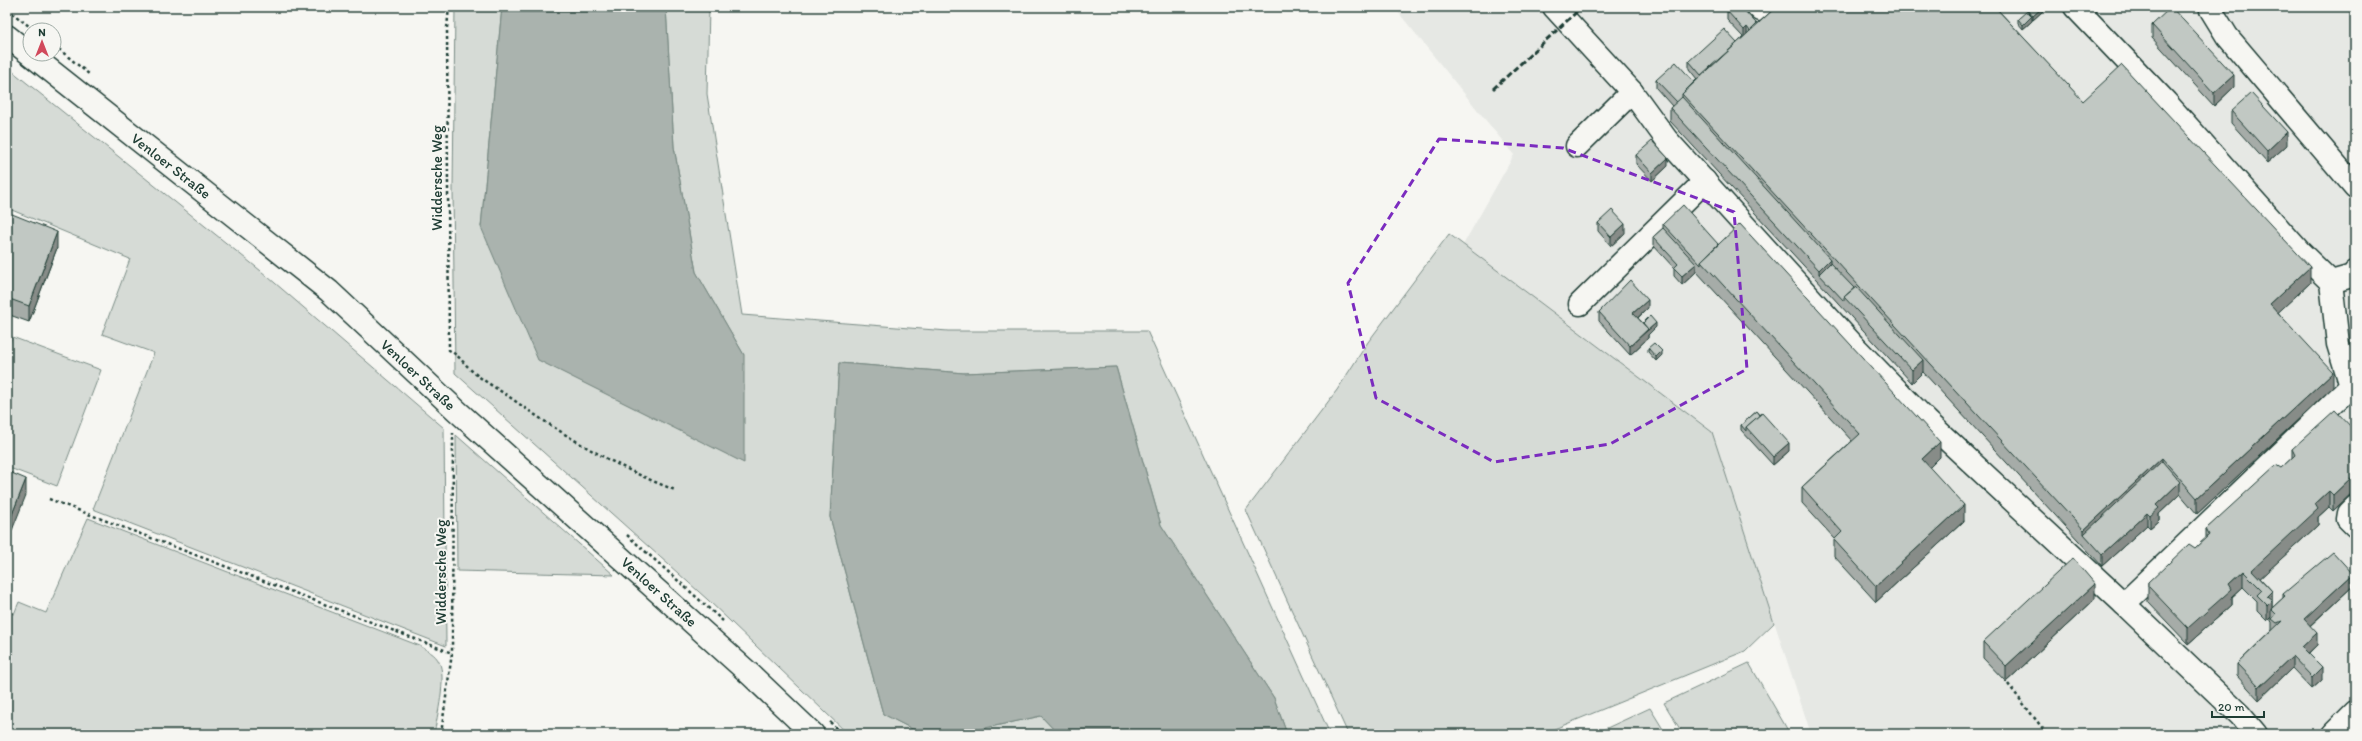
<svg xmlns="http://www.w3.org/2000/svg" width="2362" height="741" font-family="Itim,sans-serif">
<rect width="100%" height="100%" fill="#f6f6f2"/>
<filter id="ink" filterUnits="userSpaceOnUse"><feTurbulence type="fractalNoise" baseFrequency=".025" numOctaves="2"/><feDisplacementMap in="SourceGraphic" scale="8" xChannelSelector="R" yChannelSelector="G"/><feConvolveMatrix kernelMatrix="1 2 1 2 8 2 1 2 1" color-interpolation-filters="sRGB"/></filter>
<g filter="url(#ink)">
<!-- built -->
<path fill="#e6e8e4" d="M1394 7H2355V734H1811L1712 432 1463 245 1514 155Z"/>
<!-- green -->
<g fill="#d6dbd6" stroke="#7a8c85">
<path d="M455 7H502L481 227 744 355 696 272 674 147 666 7H709L707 94 742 315 948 331H1147L1330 734H1287L1274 698 1161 525 1116 367 964 373 839 363 830 517 883 714 922 734H848L708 600 455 373 453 189Z"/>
<path d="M7 67 261 271 444 428 446 646 93 509 154 353 102 334 130 259 7 208Z"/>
<path d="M1449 234 1712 432 1774 623 1745 651 1542 734H1348L1246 510 1337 390 1368 342Z"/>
<path d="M12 337 101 370 57 486 7 467V350Z"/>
<path d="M456 435 614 575 457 571Z"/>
<path d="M88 518 420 646C426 650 436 654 439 662 447 677 437 717 434 734H7V612L14 614 19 602 46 613Z"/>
<path d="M1749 663 1790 734H1683L1664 703Z"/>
<path d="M1650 708 1666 734H1594Z"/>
<path d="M1041 716 1058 734H958Z"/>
</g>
<!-- water -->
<g fill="#aab3ae" stroke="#72847d">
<path d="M502 7H666L674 147 696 272 744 355V463L538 360 481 227Z"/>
<path d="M839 363 964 373 1116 367 1161 525 1274 698 1287 734H1058L1041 716 958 734H922L883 714 830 517Z"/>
</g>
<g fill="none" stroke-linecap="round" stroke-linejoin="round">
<defs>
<g id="minor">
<path d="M1554 7 1632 92"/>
<path d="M1758 7 1761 10"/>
<path d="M2075 7 2166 102 2301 253 2331 282 2352 276 2355 272"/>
<path d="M2212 7 2211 10 2227 36 2355 187"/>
<path d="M1577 146 1632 92 1667 140 1855 347 1927 421 2124 604 2351 386 2338 344 2331 282"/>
<path d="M1580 304 1705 181"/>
<path d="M2355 507 2349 513 2348 519 2355 526"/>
<path d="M2124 604 2240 715 2256 734"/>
<path d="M2333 734 2355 712"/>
</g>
<path id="major" d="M7 36 329 291 456 410 751 675 813 734"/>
</defs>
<!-- minor casing -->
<use href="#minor" stroke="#1f3d34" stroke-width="25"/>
<!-- major casing -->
<use href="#major" stroke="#1f3d34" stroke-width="25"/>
<!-- path -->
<g stroke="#1f3d34" stroke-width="2.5" stroke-dasharray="3 3" stroke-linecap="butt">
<path d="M449 7 447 28 449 350C458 355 463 362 471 370 482 380 496 388 508 396 561 434 615 467 675 490"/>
<path d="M7 9 34 30"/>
<path d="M54 45 90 75"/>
<path d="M49 499 452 653"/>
<path d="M627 535 723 621"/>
<path d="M2008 684 2047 734"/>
<path d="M830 722 842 734"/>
<path d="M441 734 452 653 453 433"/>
</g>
<!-- minor -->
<use href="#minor" stroke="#f6f6f2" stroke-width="22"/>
<!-- major -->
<use href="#major" stroke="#f6f6f2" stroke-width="22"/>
<!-- rail -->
<path stroke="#1f3d34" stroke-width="3" stroke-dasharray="6 3" stroke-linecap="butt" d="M1493 89 1582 7"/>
</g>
<!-- wall -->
<g fill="#a6aca8" stroke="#1f3d34">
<path d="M1776 7H2002L1998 10 2080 99 2310 283 2278 312 2333 387 2197 514 2180 494 2159 514V520L2150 528 2147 525 2102 566 1923 372 1912 383 1670 121V108L1672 106 1656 88V80L1694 82 1697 79 1689 69V61L1737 43 1743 37 1727 20V11L1757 24Z"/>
<path d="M2045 7V9L2033 20 2032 19V21L2023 29 2018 23V19L2028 12V10Z"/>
<path d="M2152 25 2234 87 2214 106 2152 38Z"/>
<path d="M2231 111 2287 145 2267 163 2231 123Z"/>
<path d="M1636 155 1668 166 1652 181 1636 164Z"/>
<path d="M7 212 57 248 29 322 7 314Z"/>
<path d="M1598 223 1625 233 1611 246 1598 231Z"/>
<path d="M1663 224 1718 244 1940 457 1929 468 1964 521 1876 602 1834 556V540L1835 539 1802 503V487L1852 441 1696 271V272L1682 285 1674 276V268L1653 245V237L1663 228Z"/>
<path d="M1648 308 1638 318 1643 323 1656 327 1648 335V338L1630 355 1599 321V312Z"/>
<path d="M1648 348 1662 355 1656 361 1648 352Z"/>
<path d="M1757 411 1789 451 1773 465 1741 430V425Z"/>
<path d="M2355 431V490L2333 511 2329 507 2318 517V525L2260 578 2272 591V608L2283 598V594L2353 586 2310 626 2317 645 2309 653 2322 680 2312 689 2292 668 2259 700 2237 676V664L2272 630V622L2271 621V617L2267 621 2257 611V601L2243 587 2232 597V605L2188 644 2148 602V583L2195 548 2206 538V529L2281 468 2292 458V449Z"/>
<path d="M2095 599 2006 682 1983 658V642Z"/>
</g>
<!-- shaded-wall -->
<g fill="#878c88" stroke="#1f3d34">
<path d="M1990 7H2002L1990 18Z"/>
<path d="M2043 7H2045V9L2033 20V16Z"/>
<path d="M2032 16V21L2023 29V25Z"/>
<path d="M1747 27V35L1744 38V30Z"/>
<path d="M2234 75V87L2214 106V93Z"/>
<path d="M2287 132V145L2267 163V151Z"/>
<path d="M1668 158V166L1652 181V173Z"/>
<path d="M1625 224V233L1611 246V237Z"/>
<path d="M57 232V248L29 322V306Z"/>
<path d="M1830 259V271L1819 274V270Z"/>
<path d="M1696 264V272L1682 285V276Z"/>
<path d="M2310 267V283L2270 320V304Z"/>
<path d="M1648 300V308L1633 322V313Z"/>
<path d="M1656 323V327L1648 335V338L1630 355V346Z"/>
<path d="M1662 351V355L1656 361V357Z"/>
<path d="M1923 360V372L1912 383V370Z"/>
<path d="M2333 372V387L2197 514V498Z"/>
<path d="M1940 442V457L1922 475V459Z"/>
<path d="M1789 443V451L1773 465V457Z"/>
<path d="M2162 458V474L2084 534V530Z"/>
<path d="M2355 474V490L2333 511V495Z"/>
<path d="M26 479V495L7 543V527Z"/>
<path d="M2180 482V494L2159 514V520L2150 528V516L2156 505Z"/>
<path d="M2329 491V507L2318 517V525L2255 583 2252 570 2315 504Z"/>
<path d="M1964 505V521L1876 602V586Z"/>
<path d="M2147 513V525L2102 566V554Z"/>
<path d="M2243 571V587L2232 597V605L2188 644V628L2229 584Z"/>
<path d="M2353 574V586L2304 631V619Z"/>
<path d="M2095 584V599L2006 682V666Z"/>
<path d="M2272 591V610L2271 609V617L2267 621V596Z"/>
<path d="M2317 633V645L2302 659V647Z"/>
<path d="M2292 656V668L2259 700V687Z"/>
<path d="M2322 667V680L2312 689V677Z"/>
</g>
<!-- building -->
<g fill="#c1c8c3" stroke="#1f3d34">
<path d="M1732 7H1741L1757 24 1750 31 1747 27 1744 30 1727 11Z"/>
<path d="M1776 7H1995L2083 101 2122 65 2310 267 2270 304 2333 372 2197 498 2162 458 2084 530 1682 94Z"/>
<path d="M2031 7H2043L2033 16 2028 10Z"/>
<path d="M2171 7 2234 75 2214 93 2152 25Z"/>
<path d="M2027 11 2032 16 2023 25 2018 19Z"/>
<path d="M1724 29 1737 43 1701 75 1689 61Z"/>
<path d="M1676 62 1694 82 1682 94V97L1677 102 1656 80Z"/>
<path d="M2251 93 2287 132 2267 151 2231 111Z"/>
<path d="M1682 97 1830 259 1819 270 1670 108Z"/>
<path d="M1652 141 1668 158 1652 173 1636 155Z"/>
<path d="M1683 205 1718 244 1701 261V265L1663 224Z"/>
<path d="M1612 210 1625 224 1611 237 1598 223Z"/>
<path d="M7 212 57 232 29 306 7 298Z"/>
<path d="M1740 224 1940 442 1922 459 1964 505 1876 586 1834 540 1842 532 1802 487 1860 434 1701 261Z"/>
<path d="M1663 228 1696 264 1682 276 1674 268 1678 264 1653 237Z"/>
<path d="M1830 263 1854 288 1844 297V301L1819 274Z"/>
<path d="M1630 280 1648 300 1633 313 1648 329 1630 346 1599 312Z"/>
<path d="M1856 287 1923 360 1912 370 1844 297Z"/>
<path d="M1650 316 1656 323 1648 330V329L1643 323Z"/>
<path d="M1654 343 1662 351 1656 357 1648 348Z"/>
<path d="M2335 410 2355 431V474L2333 495 2329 491 2315 504 2318 509 2252 570 2272 591 2267 596 2272 600 2267 605 2257 595 2262 590 2243 571 2229 584 2232 589 2188 628 2148 586V583L2189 544 2195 548 2209 535 2206 529 2276 465 2281 468 2295 455 2292 449Z"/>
<path d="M1757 411 1760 415 1746 427V431L1741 425Z"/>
<path d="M1762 413 1789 443 1773 457 1746 427Z"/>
<path d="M2162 461 2180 482 2156 505 2159 508 2150 516 2147 513 2102 554 2084 534Z"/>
<path d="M7 471 26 479 7 527Z"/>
<path d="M2333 552 2353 574 2304 619 2317 633 2302 647 2322 667 2312 677 2292 656 2259 687 2237 664 2282 621 2277 623 2272 619 2276 614 2271 609 2285 596 2283 594Z"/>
<path d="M2073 558 2095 584 2006 666 1983 642Z"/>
</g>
</g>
<!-- marked area -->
<path fill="none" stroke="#7b2cbf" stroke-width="3" stroke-dasharray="8 5" stroke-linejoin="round" d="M1439 139 1563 148 1734 212 1747 369 1610 444 1494 462 1376 398 1348 283Z"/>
<g text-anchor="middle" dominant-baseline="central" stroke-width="4" stroke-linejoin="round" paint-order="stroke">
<!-- street labels -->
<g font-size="15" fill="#1f3d34" stroke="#f6f6f2">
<text transform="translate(171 166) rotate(38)">Venloer Straße</text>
<text transform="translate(437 178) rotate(-90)">Widdersche Weg</text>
<text transform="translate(418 375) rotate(43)">Venloer Straße</text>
<text transform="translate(441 572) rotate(-90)">Widdersche Weg</text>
<text transform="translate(659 592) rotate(42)">Venloer Straße</text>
</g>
</g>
<!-- margin -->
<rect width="2362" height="741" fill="none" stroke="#f6f6f2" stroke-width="24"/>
<rect x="12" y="12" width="2338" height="717" fill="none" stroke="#1f3d34" stroke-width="1.5" filter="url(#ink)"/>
<!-- north arrow -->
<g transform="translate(42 42)"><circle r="19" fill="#f6f6f2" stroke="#a0aca6"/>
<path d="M0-3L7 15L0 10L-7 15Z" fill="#d1495b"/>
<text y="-6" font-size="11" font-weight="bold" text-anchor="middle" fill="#1f3d34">N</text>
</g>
<!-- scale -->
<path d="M2212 711v6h52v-6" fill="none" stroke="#1f3d34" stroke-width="2"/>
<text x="2218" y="711" font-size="12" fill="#1f3d34" stroke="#f6f6f2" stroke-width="3" paint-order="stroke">20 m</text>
</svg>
